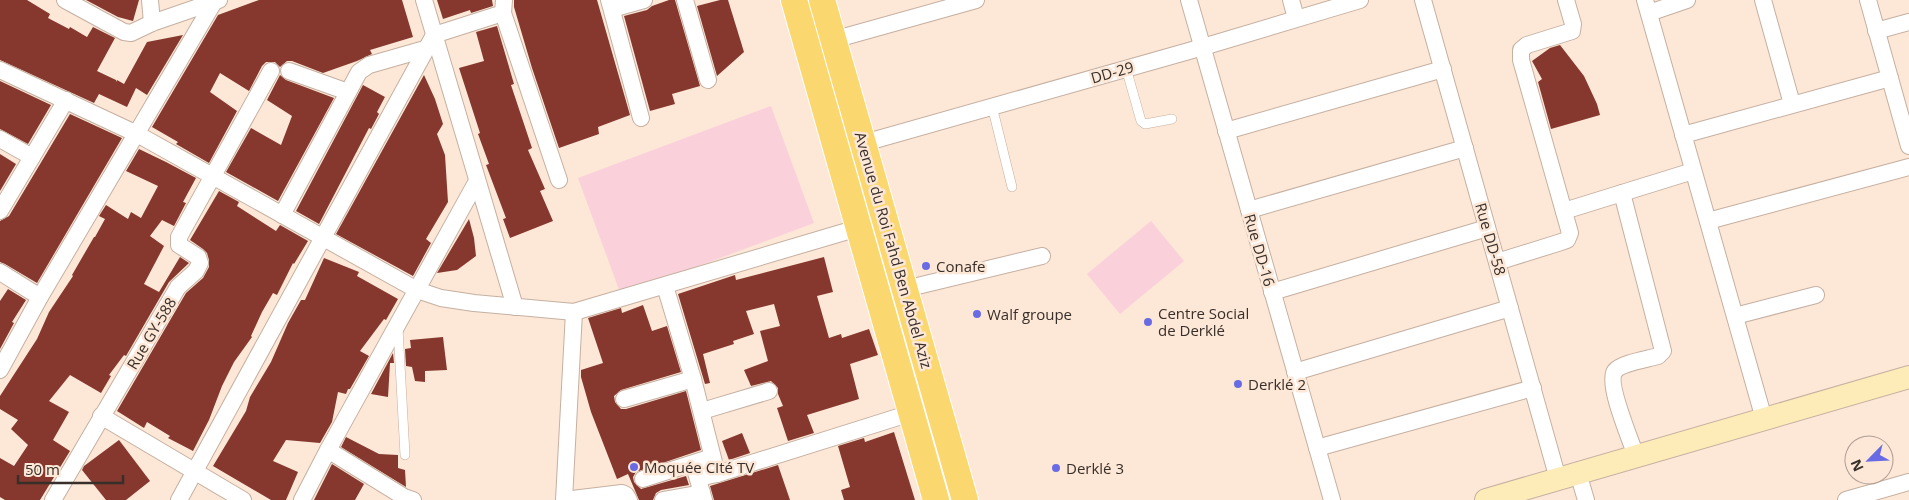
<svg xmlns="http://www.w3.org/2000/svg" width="1909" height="500" font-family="'Open Sans',sans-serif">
<rect width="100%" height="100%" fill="#fde7d7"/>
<!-- green -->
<g fill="#fad1db">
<path d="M771 106 814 223 621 295 578 178Z"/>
<path d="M1151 221 1184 261 1120 314 1087 274Z"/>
</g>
<!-- building -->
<g fill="#86382e">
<path d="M0 0H27L50 14 48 18 69 29 70 27 87 37 93 27 115 38 97 71 116 80V82L117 80 124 84 147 42 183 35 147 95 136 88 127 107 99 94 94 103 0 60Z"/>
<path d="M86 0H139L133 21 118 17Z"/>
<path d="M259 0H402L413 37 370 50 372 54 357 61 323 73 292 61H287L280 67 275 62H266L262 66 249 91 220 73 210 92 237 111 209 163 176 144 178 142 152 127 218 15Z"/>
<path d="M437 0H492L493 6 471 13 470 10 443 19Z"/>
<path d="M514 0H597L630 115 598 127 599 134 559 148 532 68 514 7Z"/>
<path d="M669 0H675L700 86 672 94 675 104 650 111 624 16 647 10 652 6Z"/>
<path d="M720 0H728L744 52 717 76 697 6Z"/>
<path d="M497 26 514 84 511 85 532 148 528 150 545 189 540 191 553 221 510 238 503 219 506 218 486 165 489 164 478 134 480 133 459 68 484 61 476 32Z"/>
<path d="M1560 45 1584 76 1597 104 1600 115 1551 129 1538 82 1542 79 1532 61 1550 48Z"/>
<path d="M280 75 286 80 334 98 278 201 226 172 251 128 281 145 292 116 267 100Z"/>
<path d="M424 75 435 99 443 124 437 134 445 155 448 202 426 239 431 243 413 276 336 234Z"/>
<path d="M0 81 51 105 28 144 0 129Z"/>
<path d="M363 85 385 97 377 112 379 114 371 129 369 128 319 224 296 211Z"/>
<path d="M70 114 122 138 37 283 5 264 0 262V221L9 216Z"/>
<path d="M139 149 166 162 196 178 183 202 186 203 174 226 162 220 150 236 164 246 144 284 159 292 180 257 189 263 169 282 126 356 124 355 109 375 111 376 101 393 70 375 49 401 69 412 53 440 70 451 40 500H5L0 497V458L14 466 28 445 11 429 18 420 0 409V396L37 339 49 312 73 276 72 275 94 237H95L105 219 99 216 106 205 128 219 131 212 141 218 158 186 126 171Z"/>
<path d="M0 154 16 164 0 191Z"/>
<path d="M219 191 239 202 237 206 276 231 280 225 308 241 294 264 293 263 277 295 273 293 262 312 251 336 252 337 234 362 222 386 209 420 193 451 168 438 170 436 147 422 144 428 117 411 186 293 203 278 209 267V260L207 253 203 249 190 240Z"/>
<path d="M469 219 474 238 476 256 457 270 437 273Z"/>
<path d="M824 257 833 292 817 296 829 338 841 334 842 338 869 329 878 355 850 364 859 399 807 415 814 433 788 441 777 408 783 406 778 394V388L771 381 751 386 744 370 768 361 760 331 780 326 774 304 746 311 754 334 733 341 734 344 703 354 710 383 705 384 678 294 735 275 736 280Z"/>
<path d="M324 258 359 272 357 276 398 299 386 320 384 319 360 351 369 356 350 389H348L346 394 338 392 332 422 320 443 286 440 273 461 298 472 286 500H271L213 466 246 411 250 397 271 362 288 323 301 300H305Z"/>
<path d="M8 289 26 300 12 322 14 323 0 349V301Z"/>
<path d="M643 305 652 331 667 326 681 372 621 390 614 396 615 402 621 409H626L686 391 701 450 636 472 633 477 634 482 641 489 686 476 689 485 661 490 656 493 653 500H639L628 474 617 479 591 412 581 377V370L603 363 588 318 621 308 622 313Z"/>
<path d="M443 337 447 370 425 371V382L415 381 412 367 406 366 405 349 411 348 410 340Z"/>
<path d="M393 353 394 363H390L388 397 371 394Z"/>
<path d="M894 432 915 500H844L841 490 850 487 838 446 864 438 865 442Z"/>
<path d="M742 433 750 453 729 460 722 441Z"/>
<path d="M346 437 379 454 398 455V468L405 470 406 487 341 447Z"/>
<path d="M119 440 150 481 126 500H106L82 470 84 466Z"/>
<path d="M332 464 364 484 355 500H314Z"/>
<path d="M778 465 790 500H714L710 486Z"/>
</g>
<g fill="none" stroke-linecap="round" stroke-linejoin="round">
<defs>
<g id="lane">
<path d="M1126 68 1141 121 1145 124 1172 119"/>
<path d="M992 106 1012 187"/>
<path d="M398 328 405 455"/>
</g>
<g id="street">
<path d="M65 0 124 32 131 33 152 23 219 0"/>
<path d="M150 0 152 23"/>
<path d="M424 0 515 307"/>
<path d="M609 0 641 118"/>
<path d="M685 0 708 80"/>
<path d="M1189 0 1332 500"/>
<path d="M1291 0 1296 18"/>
<path d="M1423 0 1558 479"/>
<path d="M1645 0 1764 419"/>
<path d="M1763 0 1792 104"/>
<path d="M1868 0 1909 146"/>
<path d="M612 9 644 0"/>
<path d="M503 13 559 180"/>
<path d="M1649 13 1687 0"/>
<path d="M1876 31 1909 22"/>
<path d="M833 40 976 0"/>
<path d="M0 70 137 134 417 290 441 298 474 303 574 312 858 228"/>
<path d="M289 71 348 92"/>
<path d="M1226 131 1443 69"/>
<path d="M1683 135 1890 78"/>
<path d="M0 139 32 157"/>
<path d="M864 143 1203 47 1360 0"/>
<path d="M1622 193 1663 351 1658 356C1648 359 1621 363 1615 371 1606 383 1631 441 1636 456"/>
<path d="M1249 210 1465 148"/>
<path d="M0 211 66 100"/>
<path d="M1564 211 1693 171"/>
<path d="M282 215 359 72 369 65 425 49"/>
<path d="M1708 221 1909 167"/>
<path d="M1497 262 1558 243 1567 240 1570 233 1521 60V50L1527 45 1572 31 1573 24 1566 0"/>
<path d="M0 272 40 297"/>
<path d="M665 286 693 379 717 474"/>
<path d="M905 289 1042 256"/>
<path d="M1272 292 1487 228"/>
<path d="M1735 316 1816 295"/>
<path d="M0 370 40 297 214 2"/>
<path d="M1295 372 1510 308"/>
<path d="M624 399 693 379"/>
<path d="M702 411 769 391"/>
<path d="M101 416 243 500"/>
<path d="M1317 448 1533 388"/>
<path d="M328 450 404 497 413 500"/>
<path d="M695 469 704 500"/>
<path d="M1578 473 1586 500"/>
<path d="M698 478 717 474 911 413"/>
<path d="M643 479 712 457"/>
<path d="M53 500 178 287 196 271 200 263 198 257 179 245V237L271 71"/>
<path d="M179 500 434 35 503 13 504 0"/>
<path d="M302 500 328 450 477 181"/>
<path d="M564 500 574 312"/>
<path d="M564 500 622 493 626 495 629 500"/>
<path d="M663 500 702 493"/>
<path d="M1846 500 1909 482"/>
</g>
<path id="secondary" d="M1486 500 1909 377"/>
<g id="primary">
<path d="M794 0 936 500"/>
<path d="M822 0 965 500"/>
</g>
</defs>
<!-- lane casing -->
<use href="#lane" stroke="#c5b0a1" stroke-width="10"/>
<!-- street casing -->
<use href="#street" stroke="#c5b0a1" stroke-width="18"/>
<!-- secondary casing -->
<use href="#secondary" stroke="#c5b0a1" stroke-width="24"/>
<!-- primary casing -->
<use href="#primary" stroke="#fff" stroke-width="28"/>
<!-- lane -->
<use href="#lane" stroke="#fff" stroke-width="9"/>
<!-- street -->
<use href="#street" stroke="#fff" stroke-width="16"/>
<!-- secondary -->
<use href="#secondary" stroke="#fdebb8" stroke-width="22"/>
<!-- primary -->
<use href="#primary" stroke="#fbd770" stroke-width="26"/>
</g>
<!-- markers -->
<g fill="#686be4" stroke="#fde7d7" stroke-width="2">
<circle cx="926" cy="266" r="5"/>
<circle cx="977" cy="314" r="5"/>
<circle cx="1148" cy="322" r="5"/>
<circle cx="1238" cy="384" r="5"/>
<circle cx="634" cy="467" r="5"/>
<circle cx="1056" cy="468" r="5"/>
</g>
<g text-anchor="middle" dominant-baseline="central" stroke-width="5" stroke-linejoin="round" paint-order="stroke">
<!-- street labels -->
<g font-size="15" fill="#372f29" stroke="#fde7d7">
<text transform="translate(1112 72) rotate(-16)">DD-29</text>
<text transform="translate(1491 239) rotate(74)">Rue DD-58</text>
<text transform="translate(894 250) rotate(74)">Avenue du Roi Fahd Ben Abdel Aziz</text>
<text transform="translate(1260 250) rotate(74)">Rue DD-16</text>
<text transform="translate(151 333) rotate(-59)">Rue GY-588</text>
</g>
<!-- poi labels -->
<g font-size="15" fill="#372f29" stroke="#fde7d7" text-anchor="start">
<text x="936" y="266">Conafe</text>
<text x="1158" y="313">Centre Social<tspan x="1158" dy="17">de Derklé</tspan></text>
<text x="987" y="314">Walf groupe</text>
<text x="1248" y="384">Derklé 2</text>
<text x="644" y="467">Moquée CIté TV</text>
<text x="1066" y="468">Derklé 3</text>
</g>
</g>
<!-- north arrow -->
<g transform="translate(1869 460) rotate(246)"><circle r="24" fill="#fde7d7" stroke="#ae9d91"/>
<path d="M0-4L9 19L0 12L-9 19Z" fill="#686be4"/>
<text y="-8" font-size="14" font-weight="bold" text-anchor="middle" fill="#372f29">N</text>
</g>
<!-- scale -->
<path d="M18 475v8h105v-8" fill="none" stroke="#372f29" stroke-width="2.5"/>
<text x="25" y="475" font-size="15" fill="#372f29" stroke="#fde7d7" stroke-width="4" paint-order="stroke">50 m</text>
</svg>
